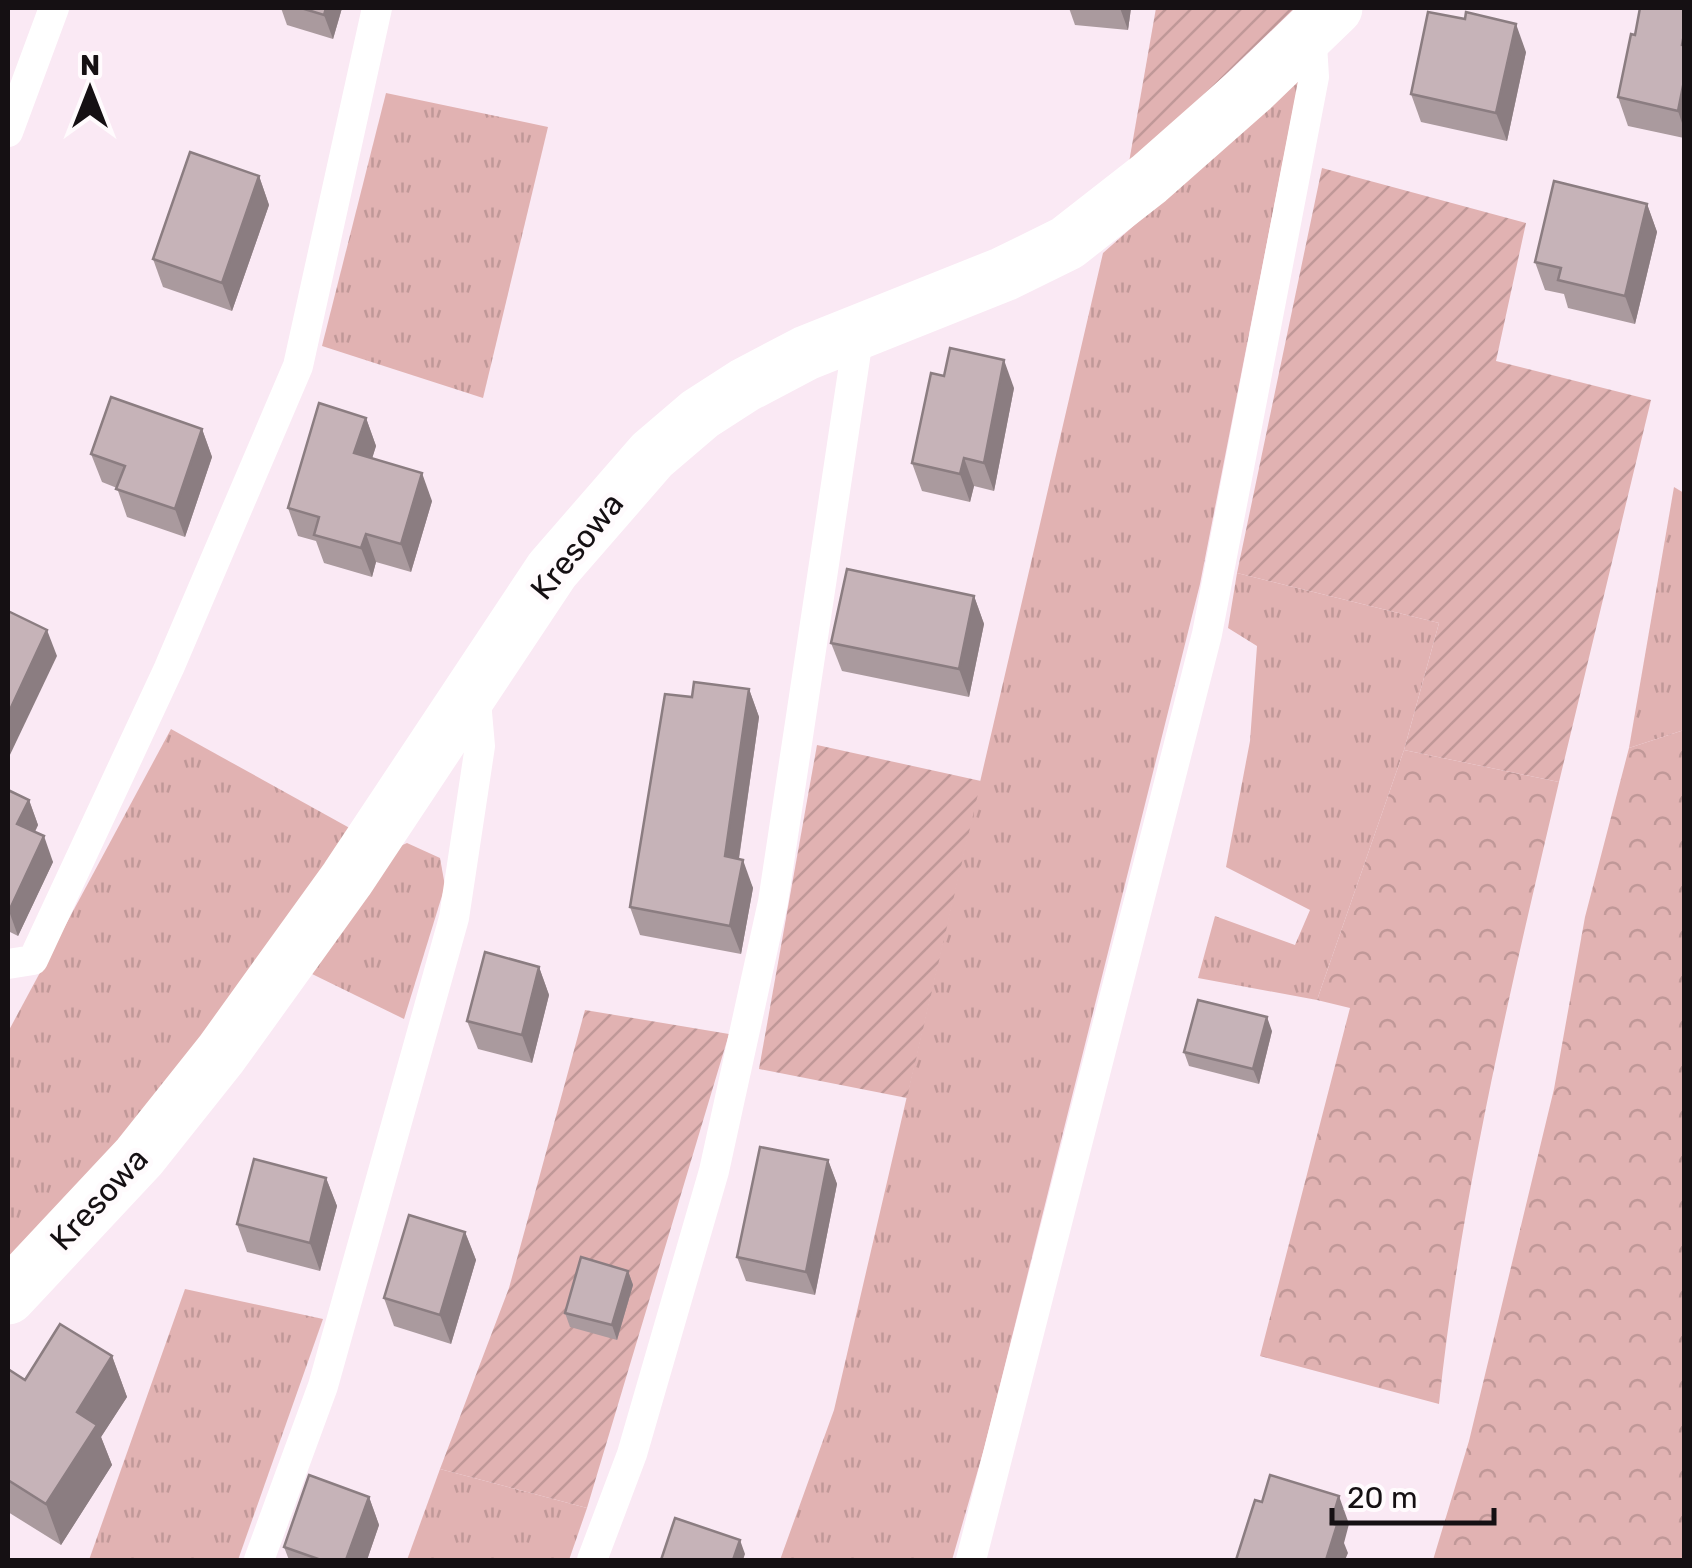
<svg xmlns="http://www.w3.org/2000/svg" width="1692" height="1568" font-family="Rubik,sans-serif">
<defs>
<pattern id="grass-tufts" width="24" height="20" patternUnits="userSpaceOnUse" patternTransform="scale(2.5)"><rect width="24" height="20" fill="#e1b2b2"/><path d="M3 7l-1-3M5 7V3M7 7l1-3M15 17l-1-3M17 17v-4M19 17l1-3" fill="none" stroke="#c09898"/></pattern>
<pattern id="forest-crowns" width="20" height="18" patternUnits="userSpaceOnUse" patternTransform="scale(2.5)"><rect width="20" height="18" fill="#e1b2b2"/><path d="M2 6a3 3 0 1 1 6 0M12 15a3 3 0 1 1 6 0" fill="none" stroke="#c09898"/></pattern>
<pattern id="garden-furrows" width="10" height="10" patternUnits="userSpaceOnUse" patternTransform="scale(2.5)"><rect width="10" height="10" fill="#e1b2b2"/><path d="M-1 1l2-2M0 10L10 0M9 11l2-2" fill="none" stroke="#c09898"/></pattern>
</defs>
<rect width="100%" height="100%" fill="#fae9f4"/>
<!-- grass -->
<g fill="url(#grass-tufts)">
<path d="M1299 79 1200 584 984 1449 952 1560H780L834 1410 1103 253Z"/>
<path d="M386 93 548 127 483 398 322 346Z"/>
<path d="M1674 487 1684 493V730L1629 748Z"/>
<path d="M1237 573 1439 623 1404 750 1317 1000 1198 978 1215 916 1295 945 1310 910 1226 867 1250 741 1257 646 1228 628Z"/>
<path d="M171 729 355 831 256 986 8 1266V1032Z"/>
<path d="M407 843 440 858 445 886 404 1019 310 973 387 852Z"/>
<path d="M185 1289 323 1319 238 1560H89Z"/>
<path d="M440 1469 587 1508 569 1560H407Z"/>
</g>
<!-- forest -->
<g fill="url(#forest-crowns)">
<path d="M1684 730V1560H1433L1469 1441 1554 1089 1585 917 1629 748Z"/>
<path d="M1404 750 1559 782C1511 988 1461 1194 1439 1404L1260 1356 1350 1008 1317 1000Z"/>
</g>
<!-- garden -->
<g fill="url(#garden-furrows)">
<path d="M1156 8H1295L1128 168Z"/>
<path d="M1322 168 1526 223 1496 361 1651 400 1559 782 1404 750 1439 623 1237 573Z"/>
<path d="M817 745 981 781 907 1098 759 1069Z"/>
<path d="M585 1010 729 1034 587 1508 440 1469 509 1288Z"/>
</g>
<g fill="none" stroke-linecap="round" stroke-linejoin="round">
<!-- lane -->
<g stroke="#fff" stroke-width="30">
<path d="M8 132 54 8"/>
<path d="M8 964 33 960 169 668 298 366 377 8"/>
<path d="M259 1560 323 1386 454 918 480 746 475 690"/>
<path d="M592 1560 632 1454 714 1171 773 902 859 332"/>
<path d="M971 1560 1207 634 1314 77 1311 29"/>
</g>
<!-- street -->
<path stroke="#fff" stroke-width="55" d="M8 1297 139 1157 221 1054 347 879 552 570 652 455 700 414 745 385 806 353 1004 274 1067 243 1149 179 1251 89 1335 8"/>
</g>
<!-- wall -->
<g fill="#aa9a9e">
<path d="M281 8H342L333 39 287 25Z"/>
<path d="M1069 8H1131L1128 30 1075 25Z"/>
<path d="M1684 8V138L1628 126 1618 97 1635 35Z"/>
<path d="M1526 52 1507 141 1421 122 1411 94Z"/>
<path d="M259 176 269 205 232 311 163 287 153 259Z"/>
<path d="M1647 204 1657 232 1635 324 1568 308 1564 294 1545 290 1535 262Z"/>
<path d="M1014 388 994 491 974 486 970 502 922 491 912 463Z"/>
<path d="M366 418 376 446 372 458 432 501 411 572 376 562 372 577 324 563 316 541 298 536 288 508Z"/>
<path d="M202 429 212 457 185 537 127 517 117 488 102 482 91 454Z"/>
<path d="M974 596 984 624 969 697 842 671 831 643Z"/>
<path d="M749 689 759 717 739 859 753 888 741 954 640 935 630 907 692 697Z"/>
<path d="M8 790 29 800 38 825 35 832 53 862 18 936 8 931Z"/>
<path d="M539 967 549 995 532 1063 478 1049 467 1021Z"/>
<path d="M1272 1031 1259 1084 1189 1066 1184 1052Z"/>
<path d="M828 1160 837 1184 815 1295 746 1281 737 1257Z"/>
<path d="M326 1178 337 1206 320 1271 247 1252 237 1224Z"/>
<path d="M465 1232 476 1260 451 1344 394 1326 384 1298Z"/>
<path d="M628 1271 633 1285 617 1340 570 1327 565 1313Z"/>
<path d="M112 1356 127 1397 101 1437 112 1465 61 1545 8 1512V1369L25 1380Z"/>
<path d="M369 1497 379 1525 367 1560H289L284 1547Z"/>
</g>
<!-- shaded-wall -->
<g fill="#8b7d81">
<path d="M326 8H342L333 39 324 15Z"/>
<path d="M1120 8H1131L1128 30Z"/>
<path d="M1516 24 1526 52 1507 141 1496 113Z"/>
<path d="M1684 81V129L1678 111Z"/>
<path d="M259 176 269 205 232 311 222 283Z"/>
<path d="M1647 204 1657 232 1635 324 1625 296Z"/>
<path d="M1004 360 1014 388 994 491 984 463Z"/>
<path d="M366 418 376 446 365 481 354 453Z"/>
<path d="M202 429 212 457 185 537 175 509Z"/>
<path d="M964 458 974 486 970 502 960 474Z"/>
<path d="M422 473 432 501 411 572 401 544Z"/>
<path d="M366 534 376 562 372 577 361 548Z"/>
<path d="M974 596 984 624 969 697 959 669Z"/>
<path d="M47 630 57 656 8 759V714Z"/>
<path d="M749 689 759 717 735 885 725 856Z"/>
<path d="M29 800 38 825 26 849 17 824Z"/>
<path d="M44 836 53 862 18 936 9 911Z"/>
<path d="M743 860 753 888 741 954 730 926Z"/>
<path d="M539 967 549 995 532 1063 522 1035Z"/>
<path d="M1267 1017 1272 1031 1259 1084 1253 1069Z"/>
<path d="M828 1160 837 1184 815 1295 806 1272Z"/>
<path d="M326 1178 337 1206 320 1271 310 1243Z"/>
<path d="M465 1232 476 1260 451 1344 440 1315Z"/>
<path d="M628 1271 633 1285 617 1340 612 1325Z"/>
<path d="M112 1356 127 1397 101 1437 112 1465 61 1545 46 1504 77 1412Z"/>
<path d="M1339 1496 1349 1524 1344 1543 1348 1553 1345 1560H1326L1331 1523Z"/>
<path d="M369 1497 379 1525 367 1560H346Z"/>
<path d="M740 1540 745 1554 743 1560H733Z"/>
</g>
<!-- building -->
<g fill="#c6b3b8" stroke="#8b7d81" stroke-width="2.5">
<path d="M301 8H326L324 15Z"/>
<path d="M1640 8H1684V34L1682 45 1684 46V81L1678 111 1618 97 1631 34 1635 35Z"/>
<path d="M1428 12 1465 19 1466 12 1516 24 1496 113 1411 94Z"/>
<path d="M190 152 259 176 222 283 153 259Z"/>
<path d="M1554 181 1647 204 1625 296 1558 280 1561 268 1535 262Z"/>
<path d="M950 348 1004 360 984 463 964 458 960 474 912 463 931 373 944 376Z"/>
<path d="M111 397 202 429 175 509 116 489 125 466 91 454Z"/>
<path d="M319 403 366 418 354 453 422 473 401 544 366 534 361 548 314 535 319 517 288 508Z"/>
<path d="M847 569 974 596 959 669 831 643Z"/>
<path d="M8 611 47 630 8 714Z"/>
<path d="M694 682 749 689 725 856 743 860 730 926 630 907 665 694 692 697Z"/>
<path d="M8 790 29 800 17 824 44 836 9 911 8 910Z"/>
<path d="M485 952 539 967 522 1035 467 1021Z"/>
<path d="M1198 1000 1267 1017 1253 1069 1184 1052Z"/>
<path d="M760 1147 828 1160 806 1272 737 1257Z"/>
<path d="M254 1159 326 1178 310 1243 237 1224Z"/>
<path d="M409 1215 465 1232 440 1315 384 1298Z"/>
<path d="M581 1257 628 1271 612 1325 565 1313Z"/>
<path d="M60 1324 112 1356 77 1412 97 1425 46 1504 8 1480V1369L25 1380Z"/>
<path d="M309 1475 369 1497 346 1560H321L284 1547Z"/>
<path d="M1270 1475 1339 1496 1331 1523 1337 1525 1326 1560H1236L1255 1500 1262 1502Z"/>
<path d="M675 1518 740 1540 733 1560H661Z"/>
</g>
<g text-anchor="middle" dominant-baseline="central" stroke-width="10" stroke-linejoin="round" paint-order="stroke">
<!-- street labels -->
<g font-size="32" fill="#151013" stroke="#fffbfd">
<text transform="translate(577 546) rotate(-51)">Kresowa</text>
<text transform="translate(99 1199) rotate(-47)">Kresowa</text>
</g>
</g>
<!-- border -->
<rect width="1692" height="1568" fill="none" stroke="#151013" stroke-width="20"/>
<!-- north arrow -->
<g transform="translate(90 90)" stroke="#fffbfd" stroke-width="8" paint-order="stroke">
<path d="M0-8L18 38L0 25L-18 38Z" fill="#151013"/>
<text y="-15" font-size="28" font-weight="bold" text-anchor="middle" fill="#151013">N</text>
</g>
<!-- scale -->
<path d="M1332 1508v15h162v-15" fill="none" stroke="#151013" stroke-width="5"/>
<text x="1347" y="1508" font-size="30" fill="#151013" stroke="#fffbfd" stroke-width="8" paint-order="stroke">20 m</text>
</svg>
